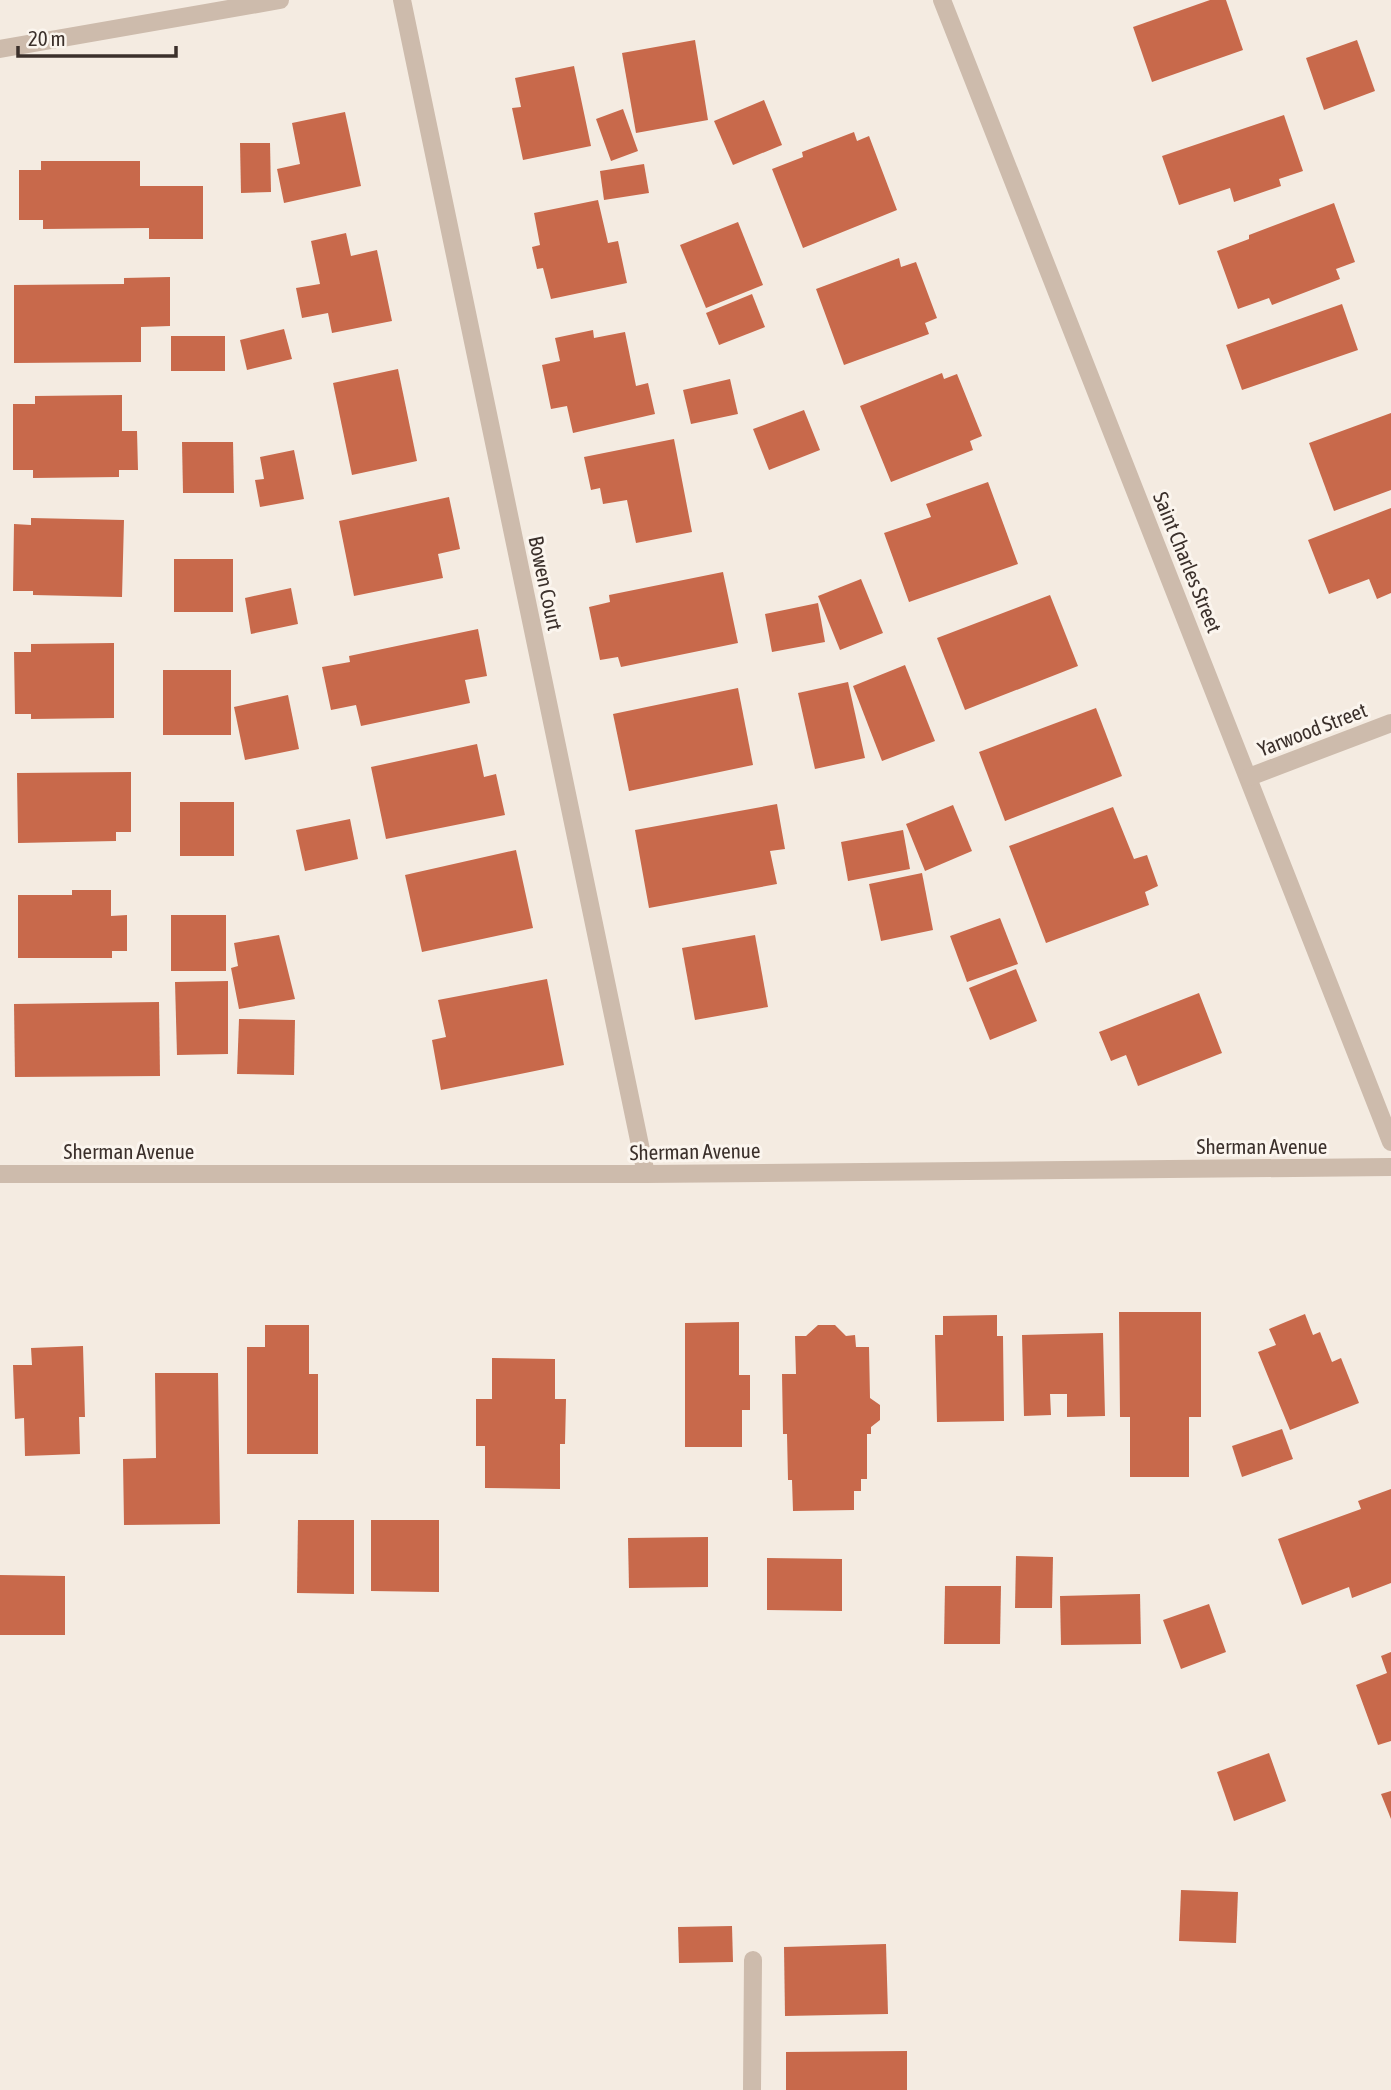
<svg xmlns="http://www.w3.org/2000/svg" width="1391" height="2090" font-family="'Asap Condensed',sans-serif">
<rect width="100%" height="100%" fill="#f4ebe1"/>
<!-- building -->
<g fill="#c8694b">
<path d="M1210 0H1226L1243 50 1152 82 1133 27Z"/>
<path d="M695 40 708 120 636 133 622 53Z"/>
<path d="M1357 40 1375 91 1324 110 1306 58Z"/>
<path d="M574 66 591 146 523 160 512 108 521 107 515 78Z"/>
<path d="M764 100 782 145 733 165 714 121Z"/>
<path d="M623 109 638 151 611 161 596 119Z"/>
<path d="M345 112 361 186 284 203 277 169 300 164 292 123Z"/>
<path d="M1284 115 1303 171 1279 179 1281 186 1234 202 1230 188 1179 205 1162 156Z"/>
<path d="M854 132 857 141 869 136 897 210 803 248 772 169 803 157 802 152Z"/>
<path d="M240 143H270L271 192 241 193Z"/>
<path d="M41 161H140V186H203V239H149V228L43 229V220H19V170H41Z"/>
<path d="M644 164 649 193 604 200 600 171Z"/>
<path d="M598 200 608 243 618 241 627 283 551 299 543 268 537 269 532 247 540 245 534 213Z"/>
<path d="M1334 203 1355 262 1336 269 1340 279 1272 305 1269 298 1238 309 1217 251 1249 239V235Z"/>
<path d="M738 222 763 285 706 308 680 245Z"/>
<path d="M346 233 351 256 377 250 392 321 332 333 328 313 302 318 296 288 320 284 311 241Z"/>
<path d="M899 258 901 267 916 262 937 318 925 323 929 334 844 365 816 289Z"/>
<path d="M170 277V326L141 327V362L14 363V285L124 284V278Z"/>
<path d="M752 294 765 327 719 345 706 313Z"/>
<path d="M1342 304 1358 350 1242 390 1226 345Z"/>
<path d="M284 329 292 359 247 370 240 340Z"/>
<path d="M593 330 594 338 625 332 636 386 648 383 655 414 573 433 567 406 551 409 542 365 560 361 555 338Z"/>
<rect x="171" y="336" width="54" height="35"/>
<path d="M398 369 417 461 352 475 333 383Z"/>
<path d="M942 373 944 379 957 374 982 436 970 441 973 450 891 482 860 406Z"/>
<path d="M730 379 738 414 691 424 683 390Z"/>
<path d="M122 395V431H137L138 470H119V477L33 478V470H13V404H35V396Z"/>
<path d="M804 410 820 450 769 470 753 429Z"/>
<path d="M1391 413V490L1334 511 1309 443Z"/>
<path d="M674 439 692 532 636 543 627 500 603 504 600 488 591 490 584 457Z"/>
<path d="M182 442H233L234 493H183Z"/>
<path d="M294 450 304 499 260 507 255 480 264 479 260 457Z"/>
<path d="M988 482 1018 564 909 602 884 533 931 517 926 504Z"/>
<path d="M449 497 460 549 438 554 443 578 354 596 339 521Z"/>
<path d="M1391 508V593L1377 599 1369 579 1329 594 1308 540Z"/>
<path d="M31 518 124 520 122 597 33 595V591H13L14 524 31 525Z"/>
<rect x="174" y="559" width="59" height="53"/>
<path d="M723 572 738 643 621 667 618 657 600 660 589 607 610 602 609 595Z"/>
<path d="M861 579 883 633 840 650 818 596Z"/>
<path d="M291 588 298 624 251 634 245 598Z"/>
<path d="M1050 595 1078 666 965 710 937 638Z"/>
<path d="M818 603 825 642 772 652 765 614Z"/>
<path d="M478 629 487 676 465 680 470 703 361 726 356 705 331 710 322 667 350 662 349 656Z"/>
<path d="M114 643V718L31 719V714H15L14 652H31V644Z"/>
<path d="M905 665 935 741 882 761 853 686Z"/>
<rect x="163" y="670" width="68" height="65"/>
<path d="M848 682 865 758 815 769 798 693Z"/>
<path d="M738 688 753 765 629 791 613 714Z"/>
<path d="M288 695 299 749 245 760 234 707Z"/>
<path d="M1096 708 1122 776 1005 821 979 752Z"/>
<path d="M477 744 484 777 496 774 505 815 386 839 371 767Z"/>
<path d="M131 772V832H116V841L18 843 17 773Z"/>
<rect x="180" y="802" width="54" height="54"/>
<path d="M777 804 785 849 770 851 777 884 649 908 635 830Z"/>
<path d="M953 805 972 851 925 871 906 824Z"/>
<path d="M1113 807 1134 859 1147 855 1158 886 1145 892 1149 905 1046 943 1009 846Z"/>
<path d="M350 819 358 859 305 871 296 830Z"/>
<path d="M903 830 910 869 848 881 841 842Z"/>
<path d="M516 850 533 928 422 952 405 875Z"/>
<path d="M922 873 933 930 881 941 869 884Z"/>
<path d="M72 890H111V916L127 915V951H112V958H18V895H72Z"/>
<rect x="171" y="915" width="55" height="56"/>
<path d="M1000 918 1018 964 967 982 950 936Z"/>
<path d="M279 935 295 999 239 1009 231 968 238 966 234 943Z"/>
<path d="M755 935 768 1007 695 1020 682 948Z"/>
<path d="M1016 969 1037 1021 990 1040 969 988Z"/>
<path d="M547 979 564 1065 441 1090 432 1040 446 1037 438 1000Z"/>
<path d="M228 981V1054L177 1055 175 982Z"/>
<path d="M1199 993 1222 1053 1138 1086 1126 1055 1111 1061 1099 1032Z"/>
<path d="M159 1002 160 1076 15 1077 14 1004Z"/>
<path d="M239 1019 295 1020 294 1075 237 1074Z"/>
<path d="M1119 1312H1201V1417H1189V1477H1130V1417H1120Z"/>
<path d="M1305 1314 1313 1335 1320 1332 1332 1362 1341 1358 1359 1403 1290 1430 1258 1352 1276 1345 1269 1329Z"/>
<path d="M997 1315V1336H1003L1004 1421 937 1422 935 1335H943V1316Z"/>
<path d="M739 1322V1375H750V1410H742V1447H685V1323Z"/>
<path d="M265 1325H309V1374H318V1454H247V1347H265Z"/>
<path d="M818 1325H835L846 1336 855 1335 856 1347H869L870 1398 880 1405V1420L871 1427V1434H867V1479H861V1491H854V1510L793 1511 792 1480H788L787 1434H783L782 1374H796L795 1336H806Z"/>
<path d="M1103 1333 1105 1416 1067 1417V1394H1050L1051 1415 1024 1416 1022 1335Z"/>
<path d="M83 1346 85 1417H79L80 1454 25 1456 24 1418 15 1419 13 1365H32L31 1348Z"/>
<path d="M492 1358 555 1359V1399H566L565 1444H560V1489L485 1488V1446H476V1399H492Z"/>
<path d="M155 1373H218L220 1524 124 1525 123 1459 156 1458Z"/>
<path d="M1282 1429 1293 1459 1242 1477 1232 1446Z"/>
<path d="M1391 1489V1583L1352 1598 1349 1587 1302 1605 1278 1539 1361 1509 1358 1501Z"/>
<path d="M298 1520H354V1594L297 1593Z"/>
<path d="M371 1520H439V1592L371 1591Z"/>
<path d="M708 1537V1587L629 1588 628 1538Z"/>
<path d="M1016 1556 1053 1557 1052 1608H1015Z"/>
<path d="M767 1558 842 1559V1611L767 1610Z"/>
<path d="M0 1575 65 1576V1635H0Z"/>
<path d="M945 1586H1001L1000 1644H944Z"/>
<path d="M1140 1594 1141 1644 1061 1645 1060 1596Z"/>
<path d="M1209 1604 1226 1652 1181 1669 1163 1620Z"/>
<path d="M1391 1652V1741L1378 1745 1356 1685 1387 1673 1381 1656Z"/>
<path d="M1269 1753 1286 1801 1234 1821 1217 1772Z"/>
<path d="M1391 1791V1819L1381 1794Z"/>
<path d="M1181 1890 1238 1892 1236 1943 1179 1941Z"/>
<path d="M732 1926 733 1962 679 1963 678 1927Z"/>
<path d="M886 1944 888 2014 785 2016 784 1947Z"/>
<path d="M907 2051V2090H786V2052Z"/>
</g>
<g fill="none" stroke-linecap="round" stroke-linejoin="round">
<!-- street -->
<g stroke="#cdbbac" stroke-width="18">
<path d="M402 0 646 1174"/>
<path d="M942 0 1391 1142"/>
<path d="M0 49 280 0"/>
<path d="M1249 777 1391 723"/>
<path d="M0 1174H646L1391 1167"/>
<path d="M752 2090 753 1960"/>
</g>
</g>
<g text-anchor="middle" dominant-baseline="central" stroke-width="6" stroke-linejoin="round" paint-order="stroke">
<!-- street labels -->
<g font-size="21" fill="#3b302b" stroke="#fbf5ee">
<text transform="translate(1188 562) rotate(68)">Saint Charles Street</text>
<text transform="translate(546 583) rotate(78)">Bowen Court</text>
<text transform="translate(1312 729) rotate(-21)">Yarwood Street</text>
<text x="1262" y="1146">Sherman Avenue</text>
<text x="129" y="1151">Sherman Avenue</text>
<text transform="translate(695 1151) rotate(-1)">Sherman Avenue</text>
</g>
</g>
<!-- scale -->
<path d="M18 46v10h158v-10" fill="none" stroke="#3b302b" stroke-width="3.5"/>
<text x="28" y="46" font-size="21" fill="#3b302b" stroke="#fbf5ee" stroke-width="5" paint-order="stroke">20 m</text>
</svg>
